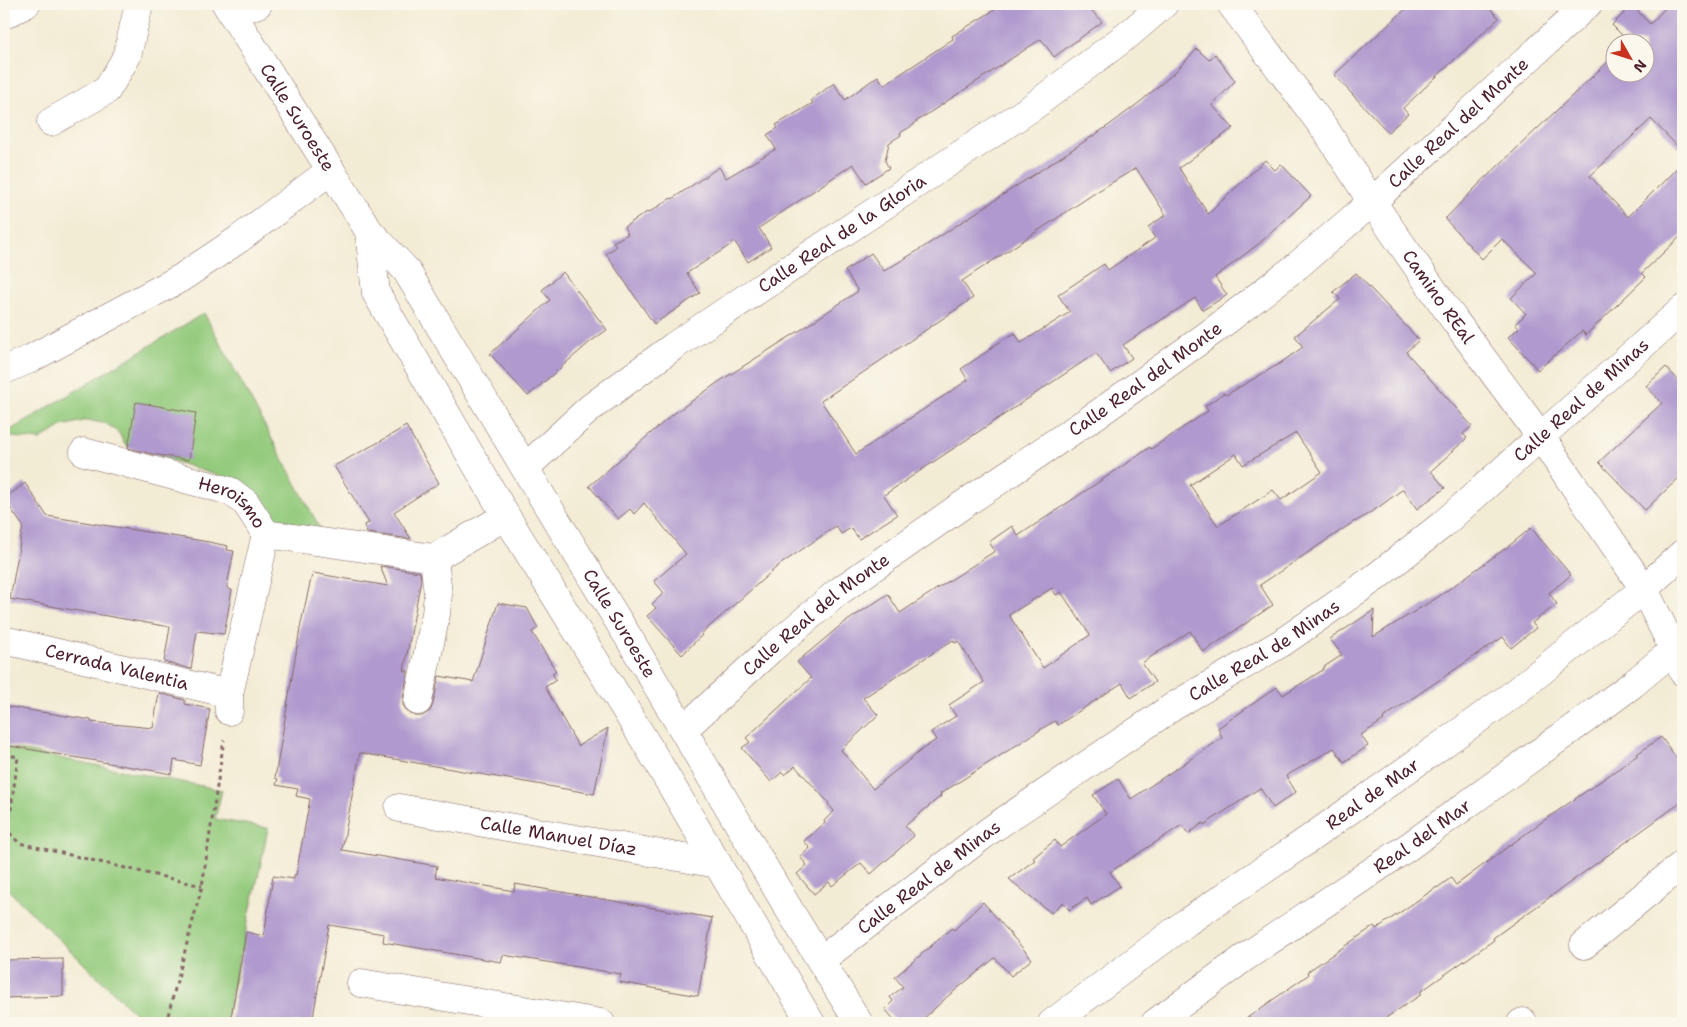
<svg xmlns="http://www.w3.org/2000/svg" width="1687" height="1027" font-family="'Shantell Sans',sans-serif">
<rect width="100%" height="100%" fill="#fbf7ec"/>
<filter id="ink" filterUnits="userSpaceOnUse"><feTurbulence type="fractalNoise" baseFrequency=".02" numOctaves="2"/><feDisplacementMap in="SourceGraphic" scale="10" xChannelSelector="R" yChannelSelector="G"/><feConvolveMatrix kernelMatrix="1 2 1 2 8 2 1 2 1" color-interpolation-filters="sRGB"/></filter>
<filter id="wash" filterUnits="userSpaceOnUse"><feTurbulence type="fractalNoise" baseFrequency=".0096" numOctaves="4" result="noise"/><feDisplacementMap in="SourceGraphic" scale="20" xChannelSelector="R" yChannelSelector="G"/><feGaussianBlur stdDeviation="1.12" result="paint"/><feColorMatrix in="noise" values="0 0 0 0 0 0 0 0 0 0 0 0 0 0 0 0 0 1.4 0 .05"/><feComposite in="paint" operator="in"/></filter>
<g filter="url(#wash)">
<rect width="100%" height="100%" fill="#f3ecd5"/>
<!-- green -->
<g fill="#93ca7c" stroke="#6e7454">
<path d="M204 313 328 543 279 536 243 484 125 445 119 433 107 424 88 420 62 426 40 440 4 436V434Z"/>
<path d="M4 747 222 790 215 819 268 828 260 868 225 1023H145L4 886Z"/>
</g>
<g id="blocks">
<!-- building -->
<g fill="#af99ce" fill-rule="evenodd">
<path d="M1004 4H1086L1102 22 1054 57 1041 39 914 123 915 124 900 133 901 135 889 143 885 161 889 168 866 183 853 164 759 228 771 247 748 262 735 242 687 273 700 293 654 324 606 254 616 247 613 242 628 234 624 227 647 212 648 213 671 198 672 199 719 167 726 178 776 149 767 135 778 128 776 125 813 103 811 100 834 83 845 100 878 76 884 85 953 39 952 36Z"/>
<path d="M1411 4H1486L1499 18 1403 108 1408 114 1388 132 1334 75Z"/>
<path d="M1669 4H1683V152L1651 119 1590 176 1628 217 1683 162V234L1642 273 1646 277 1586 335 1582 331 1538 370 1508 337 1519 328 1515 324 1526 314 1511 298 1537 273 1502 239 1482 259 1445 219 1477 186 1614 56V72H1644V42H1629L1612 25 1632 5 1650 24Z"/>
<path d="M1197 49 1209 60 1215 54 1235 81 1212 105 1233 128 1179 168 1208 214 1265 160 1275 170 1281 164 1311 196 1261 242 1215 277 1227 295 1203 310 1195 298 1123 345 1132 358 1110 373 1096 353 884 495 897 515 859 539 851 528 841 534 836 526 778 566 701 634 702 635 682 655 647 616 656 608 652 604 664 593 654 581 686 554 644 503 634 514 630 509 618 519 589 486 672 415 720 381 802 329 858 291 845 271 871 253 884 271 919 250 1108 126 1140 102 1174 73ZM1136 168 1166 215 1148 227 1155 238 1108 270 1104 264 1058 295 1070 312 1021 343 1015 333 990 348 991 349 961 369 968 380 856 454 821 401 973 298 962 281 1098 191Z"/>
<path d="M563 272 607 330 590 342 528 396 490 354 550 300 542 290Z"/>
<path d="M1356 273 1419 340 1406 352 1472 426 1463 434 1467 438 1431 471 1445 488 1417 509 1403 489 1379 507 1355 522V521L1260 585 1273 605 1245 624 1203 652 1190 631 1142 663 1155 682 1131 698 1122 683 1058 725 1055 721 1048 725 940 794 941 796 905 826 914 836 871 874 861 863 832 886 829 882 814 894 797 874 807 865 800 857 810 848 804 841 825 823 824 821 834 811 828 804 829 803 795 766 785 775 782 772 771 782 742 748 750 742 746 738 811 678 797 662 841 625 888 594 900 613 995 551 989 542 1012 526 1018 536 1136 457 1150 447 1151 449 1208 411 1205 406 1224 393 1226 395 1279 364 1303 347 1295 336 1340 299 1333 292ZM1296 433 1322 472 1281 500 1273 490 1218 526 1190 485 1236 454 1243 465ZM1052 588 1056 595 1061 592 1090 635 1043 668 1009 615ZM953 640 955 643 958 641 984 682 949 705 956 716 931 732 936 740 924 748 873 789 841 750 878 715 863 698Z"/>
<path d="M1666 367 1682 384 1683 383V474L1645 510 1599 462 1662 403 1646 386Z"/>
<path d="M136 402 196 413 189 460 152 454 128 448Z"/>
<path d="M406 426 439 483 394 512 411 539 367 533 364 525 369 523 334 466 379 442Z"/>
<path d="M25 483 47 516 209 542 228 546 227 550 234 551 227 586 228 589 232 590 224 634 197 631 191 669 164 662 170 627 10 599 23 526 4 499Z"/>
<path d="M1531 528 1571 575 1549 593 1557 604 1532 623 1536 628 1511 648 1503 637 1383 718 1384 720 1361 735 1368 746 1344 762 1334 748 1286 776 1296 792 1273 808 1260 788 1204 825 1203 823 1188 834 1182 825 1110 872 1120 886 1091 905 1087 898 1069 910 1063 902 1051 913 1009 879 1035 860 1033 858 1055 840 1060 847 1106 814 1093 795 1118 779 1131 799 1222 738 1218 728 1277 687 1283 695 1323 670 1324 667 1342 655 1330 639 1374 610 1373 637 1438 597 1510 545Z"/>
<path d="M380 566 420 572 421 579 404 671H408L403 698V705L408 713 415 716H422L430 711 433 704 439 676 473 682 498 603 527 608 538 628 532 632 556 671 552 673 556 680 545 687 578 746 608 728 594 794 360 753 342 850 437 866 435 877 514 891 515 884 712 918 698 996 619 982 621 974 503 955 501 962 383 942 384 934 329 925 312 1023H230L246 932 264 936 273 876 294 879V875H296L310 799 296 796 298 789 276 785 278 779 275 778 301 623 311 579 313 573 388 586Z"/>
<path d="M159 693 185 700V704L210 709 200 765 174 760 172 774 4 745V706L91 720V722L153 728Z"/>
<path d="M1661 737 1683 767V801L1493 938 1494 940 1420 992 1422 994 1378 1023H1240L1308 975 1307 972 1374 926 1376 929 1437 887V888L1451 878 1456 885 1539 824 1638 755 1637 754Z"/>
<path d="M983 902 1032 959 1011 976 995 958 948 996 919 1023H897L885 1009 893 1001 890 997 903 987 895 977 952 928 954 930Z"/>
<path d="M63 959V996L4 998V960Z"/>
</g>
</g>
</g>
<g filter="url(#ink)">
<use href="#blocks" fill-opacity="0" stroke="#856766" stroke-width="1"/>
<g fill="none" stroke-linecap="round" stroke-linejoin="round">
<defs>
<g id="minor">
<path id="s1" d="M226 4 369 231 406 270 541 495 630 640 790 911 859 1023"/>
<path id="s2" d="M1231 4 1327 132 1372 202 1455 321 1541 437 1644 589 1674 650 1683 672"/>
<path d="M232 14 258 4"/>
<path d="M4 15 26 4"/>
<path d="M51 122 107 90 127 56 139 4"/>
<path d="M369 231 376 293 506 516 651 751 811 1023"/>
<path d="M4 370 30 359 181 278 239 239 331 170"/>
<path id="s3" d="M84 452 230 491 246 503 266 534 434 558"/>
<path id="s4" d="M525 468 590 408 674 346 904 192 1031 108 1129 34 1164 4"/>
<path d="M434 558 506 516"/>
<path id="s5" d="M4 640 229 694"/>
<path d="M418 701 436 614 438 594 434 558"/>
<path d="M229 711V694L266 534"/>
<path id="s6" d="M684 729 770 650 838 592 961 506 1102 411 1213 331 1297 266 1372 202 1588 4"/>
<path id="s7" d="M399 808 718 864"/>
<path d="M1584 945 1683 864"/>
<path id="s8" d="M821 960 989 831 1174 706 1283 642 1376 577 1442 525 1683 309"/>
<path d="M361 983 601 1023"/>
<path id="s9" d="M1052 1023 1187 922 1302 844 1508 698 1644 589 1683 553"/>
<path id="s10" d="M1155 1023 1244 958 1408 847 1587 718 1633 684 1683 642"/>
<path d="M1521 1023 1523 1022"/>
</g>
</defs>
<!-- minor casing -->
<use href="#minor" stroke="#856766" stroke-width="29"/>
<!-- path -->
<g stroke="#856766" stroke-width="3" stroke-dasharray="4 4" stroke-linecap="butt">
<path d="M4 754 18 757 8 831"/>
<path d="M4 827 19 843 202 886"/>
<path d="M166 1023 202 886 224 740"/>
</g>
<!-- minor -->
<use href="#minor" stroke="#fff" stroke-width="28"/>
</g>
</g>
<g text-anchor="middle" dominant-baseline="central" stroke-width="4" stroke-linejoin="round" paint-order="stroke">
<!-- street labels -->
<g font-size="18" fill="#4a1f2b" stroke="#fbf7ec">
<text stroke="none"><textPath href="#s1" startOffset="134">Calle Suroeste</textPath></text>
<text stroke="none"><textPath href="#s6" startOffset="985">Calle Real del Monte</textPath></text>
<text stroke="none"><textPath href="#s4" startOffset="395">Calle Real de la Gloria</textPath></text>
<text stroke="none"><textPath href="#s2" startOffset="359">Camino REal</textPath></text>
<text stroke="none"><textPath href="#s6" startOffset="580">Calle Real del Monte</textPath></text>
<text stroke="none"><textPath href="#s8" startOffset="946">Calle Real de Minas</textPath></text>
<text stroke="none"><textPath href="#s3" startOffset="159">Heroismo</textPath></text>
<text stroke="none"><textPath href="#s6" startOffset="175">Calle Real del Monte</textPath></text>
<text stroke="none"><textPath href="#s1" startOffset="735">Calle Suroeste</textPath></text>
<text stroke="none"><textPath href="#s8" startOffset="541">Calle Real de Minas</textPath></text>
<text stroke="none"><textPath href="#s5" startOffset="116">Cerrada Valentia</textPath></text>
<text stroke="none"><textPath href="#s9" startOffset="394">Real de Mar</textPath></text>
<text stroke="none"><textPath href="#s7" startOffset="162">Calle Manuel Díaz</textPath></text>
<text stroke="none"><textPath href="#s10" startOffset="326">Real del Mar</textPath></text>
<text stroke="none"><textPath href="#s8" startOffset="136">Calle Real de Minas</textPath></text>
</g>
</g>
<!-- margin -->
<rect width="1687" height="1027" fill="none" stroke="#fbf7ec" stroke-width="20"/>
<!-- north arrow -->
<g transform="translate(1630 58) rotate(129)"><circle r="24" fill="#fbf7ec" stroke="#b4a19f"/>
<path d="M0-4L9 19L0 12L-9 19Z" fill="#c8321e"/>
<text y="-8" font-size="14" font-weight="bold" text-anchor="middle" fill="#4a1f2b">N</text>
</g>
</svg>
